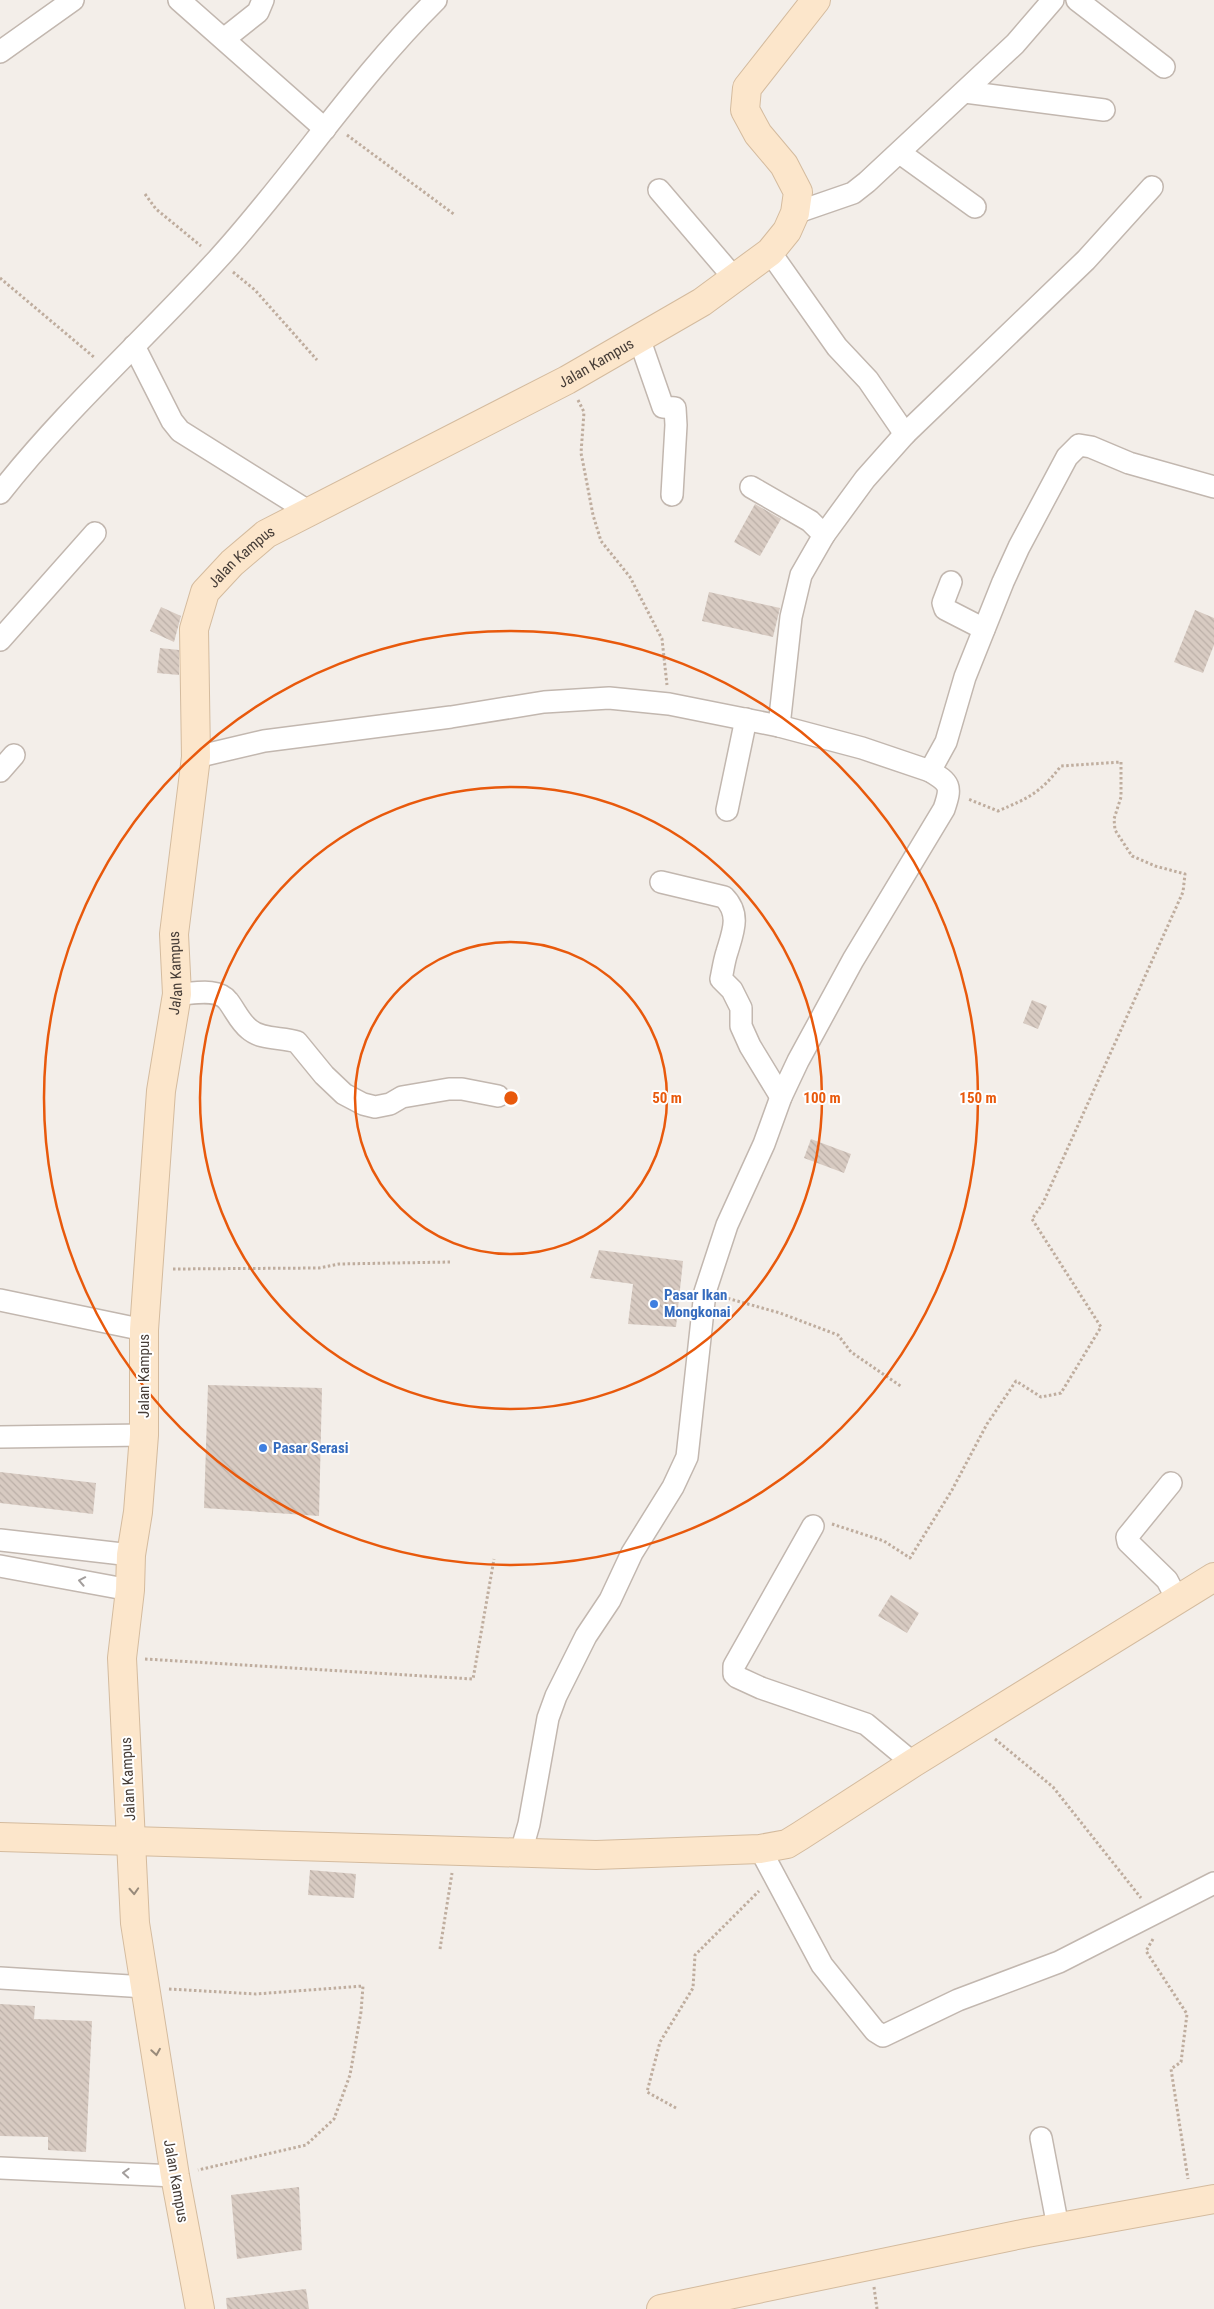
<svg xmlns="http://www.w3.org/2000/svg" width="1214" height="2309" font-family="'Roboto Condensed',sans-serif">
<defs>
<pattern id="building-back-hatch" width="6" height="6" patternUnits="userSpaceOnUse" patternTransform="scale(1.25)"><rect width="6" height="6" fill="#d8cbc2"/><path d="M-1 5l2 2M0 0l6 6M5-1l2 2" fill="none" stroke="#bbafa7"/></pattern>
</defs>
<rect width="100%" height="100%" fill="#f3eee9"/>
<!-- building -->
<g fill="url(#building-back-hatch)">
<path d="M755 504 781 519 760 556 734 542Z"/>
<path d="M709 592 780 608 773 637 702 621Z"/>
<path d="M161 607 181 616 174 642 150 631Z"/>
<path d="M1195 610 1214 618V645L1203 673 1174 662Z"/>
<path d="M160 648 179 650V675L157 673Z"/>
<path d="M1032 1000 1047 1006 1038 1029 1023 1023Z"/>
<path d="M811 1139 851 1154 844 1173 804 1158Z"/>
<path d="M599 1250 683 1261 676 1327 628 1324 633 1284 590 1278Z"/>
<path d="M208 1385 322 1388 319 1516 204 1508Z"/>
<path d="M0 1472 96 1483 93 1514 0 1503Z"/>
<path d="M891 1595 919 1613 907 1633 878 1616Z"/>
<path d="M310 1870 356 1874 354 1898 308 1895Z"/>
<path d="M0 2004 35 2006 34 2019 92 2021 86 2152 48 2150V2137L0 2136Z"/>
<path d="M299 2187 302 2250 237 2259 231 2195Z"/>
<path d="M306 2289 309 2309H227L226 2298Z"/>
</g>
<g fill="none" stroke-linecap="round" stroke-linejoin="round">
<defs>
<g id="street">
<path d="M179 0 325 129"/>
<path d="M1077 0 1164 67"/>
<path d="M224 39 258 12 263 0"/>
<path d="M0 52 73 0"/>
<path d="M965 92 1104 110"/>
<path d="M900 153 975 207"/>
<path d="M659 190 735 279"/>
<path d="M795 213 853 193 867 182 1015 44 1053 0"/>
<path d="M770 252 837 347 868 380 905 434"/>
<path d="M639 338 663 407 675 408 676 425 672 495"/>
<path d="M134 346 172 421 180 431 311 513"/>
<path d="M751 487 810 521 824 535"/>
<path d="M0 493C66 409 145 339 217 260 293 177 355 80 436 0"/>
<path d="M951 582 943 603 945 609 984 629"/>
<path d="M0 640 95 533"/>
<path d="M779 726 791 617 801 575 824 535 865 479 905 434 1086 260 1152 187"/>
<path d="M196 757 264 741 451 717 544 702 609 698 669 704 779 726 862 748 930 771C950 783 952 786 944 809L853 960 798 1061 781 1097 764 1144 727 1225 705 1292 687 1457 673 1487 632 1553 610 1600 586 1636 556 1696 548 1718 529 1824 521 1852"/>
<path d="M0 771 14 755"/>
<path d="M930 771 946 742 965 677 1003 582 1019 547 1067 457 1079 445 1091 447 1129 463 1214 487"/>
<path d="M727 810 746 719"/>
<path d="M661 882 724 897C741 914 733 932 727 952 724 961 723 970 721 979L732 990 741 1008V1026L750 1046 781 1097"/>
<path d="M177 994C192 994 218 987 228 1001 235 1010 240 1022 249 1029 261 1040 282 1037 297 1042L324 1075 344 1094 363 1104 375 1107 390 1104 402 1097 449 1089H462L498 1096"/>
<path d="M0 1300 144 1330"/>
<path d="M0 1437 144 1435"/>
<path d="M1171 1483 1127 1537 1128 1542 1167 1580 1177 1599"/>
<path d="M813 1526 734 1666V1674L737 1677 761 1688 866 1724 913 1763"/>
<path d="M0 1540 131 1555"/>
<path d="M0 1566 130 1590"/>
<path d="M760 1849 822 1965 875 2031 883 2036 958 2000 1059 1962 1214 1883"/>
<path d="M0 1978 146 1987"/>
<path d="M1041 2138 1058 2227"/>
<path d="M0 2168 175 2176"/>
</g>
<g id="secondary">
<path d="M0 1837 596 1855 760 1849 787 1844 800 1836 913 1763 1214 1577"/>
<path id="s1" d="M200 2309 175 2176 135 1923 122 1658 130 1590 131 1555 138 1512 144 1435V1330L161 1091 177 994 174 934 196 757 194 629 205 592 232 563 266 534 567 380 702 302 770 252 787 231 795 213 798 192 784 165 758 134 745 110 747 88 816 0"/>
<path d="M661 2309 1027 2233 1214 2199"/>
</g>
</defs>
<!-- street casing -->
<use href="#street" stroke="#c2b7af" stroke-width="24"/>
<!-- secondary casing -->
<use href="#secondary" stroke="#d4bb9e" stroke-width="30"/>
<!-- path -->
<g stroke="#bfad9e" stroke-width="3" stroke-dasharray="2.5 2.5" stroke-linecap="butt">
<path d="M347 135 455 215"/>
<path d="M145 194 156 209 201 246"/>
<path d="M233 272 255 290 317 360"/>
<path d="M0 278 95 358"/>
<path d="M578 400 584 412 581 453 584 468 593 515 601 541 630 577 662 639 667 685"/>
<path d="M173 1269 319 1268 339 1264 450 1262"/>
<path d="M723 1297 780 1313 838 1335 851 1352 902 1387"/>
<path d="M832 1524 884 1541 910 1558 952 1490 987 1424 1016 1381 1041 1397 1061 1393 1101 1327 1032 1219 1043 1203 1183 892 1185 874 1155 866 1132 856 1115 830 1114 819 1121 797V762L1061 766C1040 793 1029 798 998 811L968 799"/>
<path d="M145 1659 473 1679 494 1559"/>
<path d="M995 1739 1053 1787 1141 1898"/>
<path d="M1153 1939 1146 1951 1187 2014 1181 2062 1171 2069 1188 2179"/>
<path d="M440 1949 452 1873"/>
<path d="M169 1989 256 1994 363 1986 361 2012 350 2075 334 2119 306 2145 198 2170"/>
<path d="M676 2108 647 2092 660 2042 693 1988 695 1955 759 1891"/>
<path d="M874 2287 877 2309"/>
</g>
<!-- street -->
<use href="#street" stroke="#fff" stroke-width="21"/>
<!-- secondary -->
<use href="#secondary" stroke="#fce6cb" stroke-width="28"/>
</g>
<!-- one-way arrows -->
<defs><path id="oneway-chevron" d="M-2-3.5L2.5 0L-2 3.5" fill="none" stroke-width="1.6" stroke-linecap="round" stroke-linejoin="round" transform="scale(1.25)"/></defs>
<g stroke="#a39e9c">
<use href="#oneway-chevron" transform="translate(82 1581) rotate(-169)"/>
<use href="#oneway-chevron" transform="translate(126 2173) rotate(-177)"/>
</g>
<g stroke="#988a7a">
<use href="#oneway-chevron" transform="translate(134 1891) rotate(87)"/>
<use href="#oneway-chevron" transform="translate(156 2052) rotate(81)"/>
</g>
<!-- distance rings -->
<g fill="none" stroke="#e8590c" stroke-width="2.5">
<circle cx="511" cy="1098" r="156"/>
<circle cx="511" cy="1098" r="311"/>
<circle cx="511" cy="1098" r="467"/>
</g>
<!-- markers -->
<g fill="#3f7fe0" stroke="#fff" stroke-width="2">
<circle cx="654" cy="1304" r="5"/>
<circle cx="263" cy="1448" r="5"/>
</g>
<g text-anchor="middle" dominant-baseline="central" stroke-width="4" stroke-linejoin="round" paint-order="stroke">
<!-- street labels -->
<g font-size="15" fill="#473e38" stroke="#fff">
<text stroke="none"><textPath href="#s1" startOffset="2185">Jalan Kampus</textPath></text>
<text stroke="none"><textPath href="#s1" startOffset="1780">Jalan Kampus</textPath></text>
<text stroke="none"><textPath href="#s1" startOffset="1345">Jalan Kampus</textPath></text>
<text transform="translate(144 1376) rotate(-90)">Jalan Kampus</text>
<text transform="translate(128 1779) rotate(-93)">Jalan Kampus</text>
<text transform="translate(176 2181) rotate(80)">Jalan Kampus</text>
</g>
<!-- shop labels -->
<g font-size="15" font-weight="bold" fill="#366cbe" stroke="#fff" text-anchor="start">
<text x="664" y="1295">Pasar Ikan<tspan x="664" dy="17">Mongkonai</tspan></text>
<text x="273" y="1448">Pasar Serasi</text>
</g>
</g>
<circle cx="511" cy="1098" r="8" fill="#e8590c" stroke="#fff" stroke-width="2.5"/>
<g font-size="15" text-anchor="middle" font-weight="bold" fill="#e8590c" stroke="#fff" stroke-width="4" stroke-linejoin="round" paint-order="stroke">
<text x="667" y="1103">50 m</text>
<text x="822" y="1103">100 m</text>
<text x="978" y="1103">150 m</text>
</g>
</svg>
